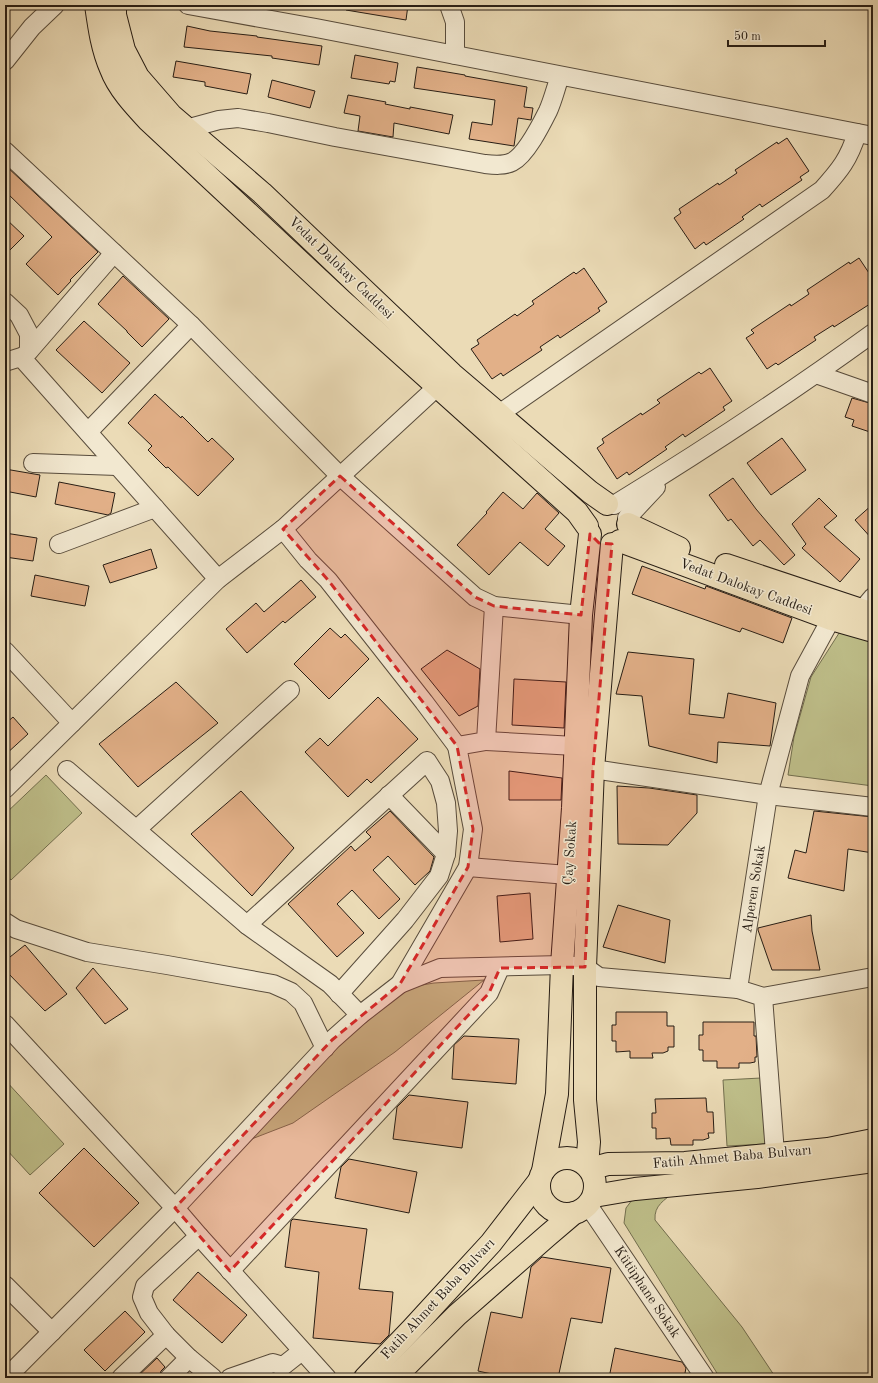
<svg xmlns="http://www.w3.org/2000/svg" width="878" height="1383" font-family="'Old Standard TT',serif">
<rect width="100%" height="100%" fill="#ebdbb6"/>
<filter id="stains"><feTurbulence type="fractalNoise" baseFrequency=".005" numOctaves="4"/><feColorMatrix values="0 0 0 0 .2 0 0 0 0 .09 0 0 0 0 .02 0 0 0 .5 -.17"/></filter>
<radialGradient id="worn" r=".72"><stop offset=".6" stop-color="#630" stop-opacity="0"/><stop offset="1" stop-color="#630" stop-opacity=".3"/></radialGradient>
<!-- green -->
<g fill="#bebe89" stroke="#726e4e">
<path d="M841 630 873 643V786L788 775 794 737 811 677Z"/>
<path d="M46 775 82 813 11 880 5 873V814Z"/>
<path d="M484 980 395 1052 293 1123 249 1140 255 1129 357 1027 410 987 434 983Z"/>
<path d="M761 1078 765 1144 727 1146 723 1080Z"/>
<path d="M5 1080 64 1144 30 1175 5 1148Z"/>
<path d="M675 1191C664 1201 654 1205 655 1220L742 1327 776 1378H720L624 1223 626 1208 635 1196Z"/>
</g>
<!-- building -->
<g fill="#e2b088" stroke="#271d14">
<path d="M347 5H408L406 20 346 10Z"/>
<path d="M187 26 210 31 257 36V37L322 46 319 65 272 58V56L184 47Z"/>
<path d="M355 55 398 63 395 82 390 81 389 84 351 78Z"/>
<path d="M176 61 251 74 247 94 205 86V82L173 77Z"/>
<path d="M417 67 465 75V76L527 87 524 107 533 108 531 120 518 118 514 146 469 139 472 122 492 125 495 100 414 88Z"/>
<path d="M272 80 315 91 310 108 268 97Z"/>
<path d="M348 95 386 102 385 104 410 109V107L453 115 449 134 394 123 393 137 358 131 360 116 344 113Z"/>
<path d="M787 138 809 171 800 177 802 180 762 207 760 204 742 217 744 219 706 245 704 242 695 249 674 218 681 213 679 209 718 183 719 185 737 173 735 170 777 142 778 144Z"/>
<path d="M5 165 98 252 70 280 71 281 58 295 26 264 52 237 5 191Z"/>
<path d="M5 218 24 236 5 255Z"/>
<path d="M859 258 873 279V302L834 327 833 325 814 337 816 340 778 365 776 363 767 369 746 338 754 333 751 330 790 304 791 306 809 294 807 290 849 262 850 264Z"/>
<path d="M584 268 607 302 598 308 600 311 560 338 558 335 540 347 542 350 503 376 501 373 492 379 471 349 479 344 477 340 515 314 517 316 534 304 532 301 574 272 576 274Z"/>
<path d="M123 276 169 319 142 347 127 332V331L98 304Z"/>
<path d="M84 321 130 363 102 393 56 350Z"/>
<path d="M710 368 732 401 723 407 725 410 685 437 683 434 665 447 667 449 629 475 627 472 617 479 597 448 604 443 602 439 641 413 642 415 660 403 657 400 699 372 701 374Z"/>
<path d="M155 394 181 418 182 416 208 442 212 438 234 459 198 496 168 467 166 468 148 450 152 446 128 423Z"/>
<path d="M852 398 873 404V433L852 426 854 420 845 417Z"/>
<path d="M782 438 806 470 771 495 747 463Z"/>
<path d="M5 469 40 475 36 497 5 491Z"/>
<path d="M733 478 756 509 795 555 784 565 760 540 753 546 731 519 728 521 709 495Z"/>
<path d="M59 482 115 493 111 513 108 515 55 504Z"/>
<path d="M503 492 523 509 537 493 559 513 545 529 565 546 548 566 520 542 489 575 457 545 487 513 486 512Z"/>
<path d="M819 498 837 516 824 527 860 559 840 582 802 548 806 544 792 524Z"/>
<path d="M873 504V540L855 520Z"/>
<path d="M5 533 37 538 33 561 5 557Z"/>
<path d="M151 549 157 568 110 583 103 565Z"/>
<path d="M642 566 705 589 706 586 792 618 783 643 742 628 740 632 632 594Z"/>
<path d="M35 575 89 586 85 606 31 596Z"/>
<path d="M301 580 316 597 285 623 283 621 247 653 226 629 256 603 264 612Z"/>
<path d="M330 628 341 638 345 634 369 659 329 699 294 664Z"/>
<path d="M447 650 480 669 478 706 459 716 421 669Z"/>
<path d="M628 652 694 659 689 714 724 718 728 693 776 703 770 746 718 742 717 763 649 746 642 696 616 694Z"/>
<path d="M514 679 566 682 564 728 512 725Z"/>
<path d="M176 682 218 723 138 787 99 744Z"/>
<path d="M378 697 418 739 371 783 367 779 348 797 305 752 320 738 328 746Z"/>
<path d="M13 717 28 734 5 755V724Z"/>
<path d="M509 771 562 778 561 800H509Z"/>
<path d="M617 786 649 788 697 795V813L668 845 618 844Z"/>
<path d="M241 791 294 848 252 896 191 834Z"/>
<path d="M390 811 434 857 430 871 415 885 388 856 373 870 400 899 379 919 352 890 337 904 364 933 337 957 288 904 351 846 355 851 371 837 366 832Z"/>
<path d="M814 811 873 817V853L848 849 844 891 788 878 795 850 806 853Z"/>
<path d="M530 893 533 939 500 942 497 896Z"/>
<path d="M618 905 670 920 665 963 603 947Z"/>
<path d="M811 915 812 931 820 970H772L758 930V928Z"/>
<path d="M25 945 67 994 45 1011 5 970V961Z"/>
<path d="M93 968 128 1009 105 1024 76 988Z"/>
<path d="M616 1012H667V1026H674V1047H668V1051L663 1053H652L653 1058H630V1051L616 1052V1041H612V1025H616Z"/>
<path d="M703 1022H754V1036H756L757 1057H755V1062L750 1063H739V1068H717V1061H703V1050H699V1035H703Z"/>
<path d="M464 1036 519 1039 516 1084 452 1079 454 1045Z"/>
<path d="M409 1095 468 1102 462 1148 393 1139 397 1107Z"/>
<path d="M706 1098 707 1112H713L714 1133H708L709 1138 703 1140H693V1145H671L670 1138 656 1139V1128H652V1113H656L655 1099Z"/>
<path d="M84 1148 139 1203 94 1247 39 1193Z"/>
<path d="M349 1159 417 1172 409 1213 335 1198 341 1167Z"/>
<path d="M293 1219 367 1229 359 1289 393 1292 389 1335 380 1344 313 1338 319 1272 285 1267 291 1221Z"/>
<path d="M542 1257 611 1268 602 1323 571 1318 558 1378H510L478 1371 491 1312 522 1318 531 1267Z"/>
<path d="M198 1272 247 1315 222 1343 173 1300Z"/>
<path d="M125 1311 145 1332 105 1371 84 1350Z"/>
<path d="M615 1348 682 1362 686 1368 684 1378H609Z"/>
<path d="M157 1358 165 1367 161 1371 159 1378H136Z"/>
</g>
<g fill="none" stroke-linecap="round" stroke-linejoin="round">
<defs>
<g id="minor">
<path d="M188 5 316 28 873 136"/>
<path d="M449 5 455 22V55"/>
<path d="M5 61 32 27 55 5"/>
<path d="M186 129 219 120 238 118 268 123 335 137 485 164C494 165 504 166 512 162 526 155 541 125 548 111 553 100 556 87 560 76"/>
<path d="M5 151 191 325 88 432"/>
<path d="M5 302 19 315 29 334V351L25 355"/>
<path d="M191 325 340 476 475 597 494 606 581 615"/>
<path d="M29 351 114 253"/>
<path d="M5 362 21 357 218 579"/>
<path d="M816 374 873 394"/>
<path d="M499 414 822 190C840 170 849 159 857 133"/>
<path d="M33 463 117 466"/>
<path d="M614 505C702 451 789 394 873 333"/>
<path d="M627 518 656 487"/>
<path d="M283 529 308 560 328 580 424 702 457 746"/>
<path d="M59 544 155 508"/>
<path d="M862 610 873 597"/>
<path d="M5 651 72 723"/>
<path d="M486 741 575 746"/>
<path d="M593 769 768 795 873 807"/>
<path d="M67 770 247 925 330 984 360 1015"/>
<path d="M5 789 218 579 283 529 438 386"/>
<path d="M389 795 446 854"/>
<path d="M137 829 290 690"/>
<path d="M468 867 568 875"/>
<path d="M5 922 16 929 87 952 167 965 273 984 291 992 303 1003 325 1048"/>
<path d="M247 925 427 761 440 781 446 803 448 831 446 854 439 876 405 920 339 994"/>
<path d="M400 984 468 867 473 829 457 746 486 741 494 606"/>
<path d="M763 997 873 977"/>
<path d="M5 1024 175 1208 199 1236 327 1378"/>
<path d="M775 1153 763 997 738 989 768 795 800 676 831 619"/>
<path d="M588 1205 705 1378"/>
<path d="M199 1236 145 1286 142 1297 149 1313 166 1335 189 1358 213 1378"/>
<path d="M230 1271 489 993 500 968"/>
<path d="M5 1285 52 1332"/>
<path d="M6 1378 175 1208 332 1040 360 1015 400 984 440 968 562 965 585 967 599 977 738 989"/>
<path d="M121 1378 166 1335"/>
<path d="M169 1378 189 1358"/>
<path d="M230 1378 273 1363 283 1366 302 1351"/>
</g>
<g id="major">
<path d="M96 5C99 26 102 49 111 69 118 88 135 106 149 121L341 300 577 512 587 526"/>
<path d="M115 5V15L124 50 138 77 171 115 262 193 452 374 590 492 607 504"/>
<path d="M628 524 679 548"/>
<path d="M620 541 831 619 873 631"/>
<path d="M726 565 873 614"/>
<circle cx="567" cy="1186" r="28"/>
<path d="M587 1165 589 1142 585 1100V967L593 769 612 544"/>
<path d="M590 1169 608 1164 685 1163 828 1149 873 1140"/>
<path d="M543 1171 557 1094 562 965 573 808 581 615 590 534"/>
<path d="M594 1196 635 1189 757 1177 873 1161"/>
<path d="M365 1378 412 1329 491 1243 539 1181"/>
<path d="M394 1378 457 1315 547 1236 574 1213"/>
</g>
</defs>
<!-- minor casing -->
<use href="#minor" stroke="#584c3c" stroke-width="20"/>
<!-- major casing -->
<use href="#major" stroke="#271d14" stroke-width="24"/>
<!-- minor -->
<use href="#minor" stroke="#f2e8d0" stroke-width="18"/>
<!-- major -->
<use href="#major" stroke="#ebdbb6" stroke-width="22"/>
</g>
<!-- marked area -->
<path fill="#d62828" fill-opacity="0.2" stroke="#d62828" stroke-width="3" stroke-dasharray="8 5" stroke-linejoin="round" d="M340 476 475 597 494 606 581 615 590 534 599 543 612 544 593 769 585 967 500 968 489 993 230 1271 175 1208 332 1040 400 984 468 867 473 829 457 746 328 580 283 529Z"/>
<g text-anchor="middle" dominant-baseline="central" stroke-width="3" stroke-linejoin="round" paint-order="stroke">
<!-- street labels -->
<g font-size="14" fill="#271d14" stroke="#f2e8d0">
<text transform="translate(341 268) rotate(44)">Vedat Dalokay Caddesi</text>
<text transform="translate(746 587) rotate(20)">Vedat Dalokay Caddesi</text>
<text transform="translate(570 853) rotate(-86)">Çay Sokak</text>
<text transform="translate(754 889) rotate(-81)">Alperen Sokak</text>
<text transform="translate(732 1157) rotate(-5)">Fatih Ahmet Baba Bulvarı</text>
<text transform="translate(647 1292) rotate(56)">Kütüphane Sokak</text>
<text transform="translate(438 1299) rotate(-47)">Fatih Ahmet Baba Bulvarı</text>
</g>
</g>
<!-- margin -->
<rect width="878" height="1383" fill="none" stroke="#ebdbb6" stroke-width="20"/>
<rect x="6" y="6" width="866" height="1371" fill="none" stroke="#271d14" stroke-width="2"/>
<rect x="10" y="10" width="858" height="1363" fill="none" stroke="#271d14"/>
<!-- scale -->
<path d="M728 40v6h97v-6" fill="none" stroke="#271d14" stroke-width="2"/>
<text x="734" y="40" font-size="12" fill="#271d14" stroke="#f2e8d0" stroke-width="3" paint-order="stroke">50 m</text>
<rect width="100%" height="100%" filter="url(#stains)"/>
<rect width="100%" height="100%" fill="url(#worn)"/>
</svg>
